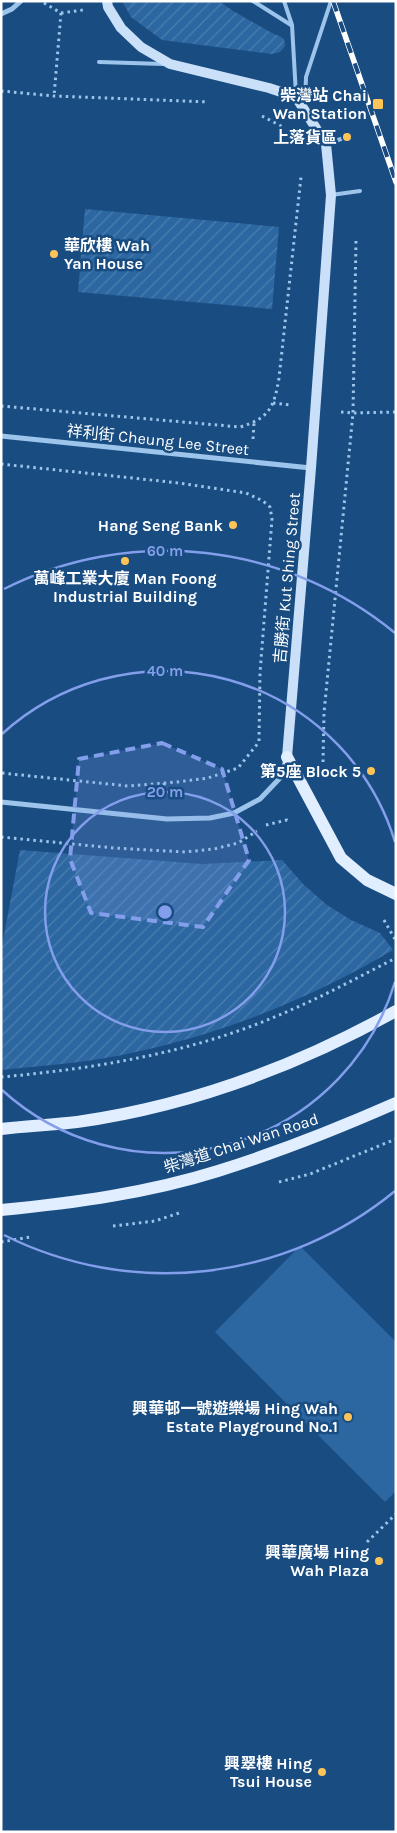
<svg xmlns="http://www.w3.org/2000/svg" width="397" height="1833" font-family="Karla,'Noto Sans TC',sans-serif">
<defs>
<pattern id="garden-furrows" width="10" height="10" patternUnits="userSpaceOnUse" patternTransform="scale(1.25)"><rect width="10" height="10" fill="#2c67a1"/><path d="M-1 1l2-2M0 10L10 0M9 11l2-2" fill="none" stroke="#4c7eaf"/></pattern>
</defs>
<rect width="100%" height="100%" fill="#194d82"/>
<!-- garden -->
<g fill="url(#garden-furrows)">
<path d="M122 1H219L233 11 272 33 281 37 284 39 285 46 280 52 272 54 162 40 131 17Z"/>
<path d="M85 209 279 227 272 309 78 292Z"/>
<path d="M20 850 202 864 282 860 303 884 327 905 351 920 380 933 393 950C309 1000 217 1036 122 1055 82 1063 41 1066 1 1070V951Z"/>
</g>
<!-- pitch -->
<path fill="#2c67a1" d="M300 1246 396 1342V1491L385 1502 215 1332Z"/>
<g fill="none" stroke-linecap="round" stroke-linejoin="round">
<!-- path -->
<g stroke="#9dc5eb" stroke-width="3" stroke-dasharray="2.5 4" stroke-linecap="butt">
<path d="M44 3 61 13 54 96"/>
<path d="M61 13 83 10"/>
<path d="M1 91 54 96 208 102"/>
<path d="M262 116 283 127"/>
<path d="M273 403 291 405"/>
<path d="M1 406 240 427C270 418 274 407 279 378L301 177"/>
<path d="M341 412 353 413 396 412"/>
<path d="M253 439 254 423"/>
<path d="M1 464 179 483 246 493 263 501 270 507 272 519 260 673 259 742 238 768 208 778 177 782 128 786 1 773"/>
<path d="M323 762 324 713 353 413 356 240"/>
<path d="M164 783 165 796"/>
<path d="M266 825 287 820 289 822"/>
<path d="M1 837 114 848 185 852 214 849 238 843 257 831"/>
<path d="M384 920 396 941"/>
<path d="M1 1077C102 1068 201 1051 293 1009 328 994 362 975 396 958"/>
<path d="M279 1182 310 1174 396 1139"/>
<path d="M113 1226 155 1221 182 1212"/>
<path d="M1 1242 30 1237"/>
<path d="M367 1542 396 1514"/>
</g>
<!-- lane -->
<g stroke="#9dc5eb" stroke-width="4">
<path d="M253 1 291 25"/>
<path d="M284 1 292 25 296 95"/>
<path d="M99 62 163 64"/>
<path d="M305 105 306 77 331 1"/>
<path d="M326 144 347 137"/>
<path d="M331 195 360 191"/>
</g>
<!-- street -->
<g stroke="#9dc5eb" stroke-width="5">
<path d="M1 14 12 9 21 1"/>
<path d="M1 436 311 468"/>
<path d="M1 802 167 819 210 818 234 813 260 799 280 778 286 760"/>
</g>
<!-- secondary -->
<path stroke="#c9e0f8" stroke-width="10" d="M107 1 108 7 121 28 141 47 170 64 269 88 296 97 326 144 331 195 311 468 287 757"/>
<!-- primary -->
<g stroke="#e1eeff" stroke-width="12">
<path d="M287 757 341 858 367 880 396 894"/>
<path d="M1 1129C26 1126 52 1125 77 1122 190 1106 297 1066 396 1011"/>
<path d="M1 1210C74 1203 148 1193 218 1171 279 1152 337 1129 396 1103"/>
</g>
<defs>
<path id="rail" d="M333 1 396 182"/>
</defs>
<!-- rail casing -->
<use href="#rail" stroke="#fff" stroke-width="5.5"/>
<!-- rail -->
<use href="#rail" stroke="#194d82" stroke-width="4" stroke-dasharray="11" stroke-linecap="butt"/>
</g>
<!-- marked area -->
<path fill="#839eea" fill-opacity="0.2" stroke="#839eea" stroke-width="4" stroke-dasharray="10 6" stroke-linejoin="round" d="M162 743 222 769 249 860 203 927 91 913 70 859 79 759Z"/>
<!-- distance rings -->
<g fill="none" stroke="#839eea" stroke-width="2.5">
<circle cx="165" cy="912" r="120"/>
<path d="M395 982A241 241 0 0 1 2 1090M2 734A241 241 0 0 1 395 842"/>
<path d="M395 1191A361 361 0 0 1 4 1235M4 589A361 361 0 0 1 395 633"/>
</g>
<!-- markers -->
<g fill="#fec458" stroke="#194d82" stroke-width="2">
<rect x="372" y="98" width="12" height="12" rx="2.5"/>
<circle cx="347" cy="137" r="5"/>
<circle cx="54" cy="254" r="5"/>
<circle cx="233" cy="525" r="5"/>
<circle cx="125" cy="561" r="5"/>
<circle cx="371" cy="771" r="5"/>
<circle cx="348" cy="1417" r="5"/>
<circle cx="379" cy="1561" r="5"/>
<circle cx="322" cy="1772" r="5"/>
</g>
<g text-anchor="middle" dominant-baseline="central" stroke-width="5" stroke-linejoin="round" paint-order="stroke">
<!-- poi labels -->
<g font-size="16" font-weight="bold" fill="#fff" stroke="#194d82" text-anchor="end">
<text x="367" y="95">柴灣站 Chai<tspan x="367" dy="18">Wan Station</tspan></text>
<text x="337" y="137">上落貨區</text>
<text x="64" y="245" text-anchor="start">華欣樓 Wah<tspan x="64" dy="18">Yan House</tspan></text>
<text x="223" y="525">Hang Seng Bank</text>
<text x="125" y="578" text-anchor="middle">萬峰工業大廈 Man Foong<tspan x="125" dy="18">Industrial Building</tspan></text>
<text x="361" y="771">第5座 Block 5</text>
<text x="338" y="1408">興華邨一號遊樂場 Hing Wah<tspan x="338" dy="18">Estate Playground No.1</tspan></text>
<text x="369" y="1552">興華廣場 Hing<tspan x="369" dy="18">Wah Plaza</tspan></text>
<text x="312" y="1763">興翠樓 Hing<tspan x="312" dy="18">Tsui House</tspan></text>
</g>
<!-- street labels -->
<g font-size="16" fill="#fff" stroke="#194d82">
<text transform="translate(158 440) rotate(6)">祥利街 Cheung Lee Street</text>
<text transform="translate(287 578) rotate(-85)">吉勝街 Kut Shing Street</text>
<text transform="translate(241 1143) rotate(-18)">柴灣道 Chai Wan Road</text>
</g>
</g>
<circle cx="165" cy="912" r="8" fill="#839eea" stroke="#194d82" stroke-width="2.5"/>
<g font-size="15" text-anchor="middle" font-weight="bold" fill="#839eea" stroke="#194d82" stroke-width="5" stroke-linejoin="round" paint-order="stroke">
<text x="165" y="556">60 m</text>
<text x="165" y="676">40 m</text>
<text x="165" y="797">20 m</text>
</g>
<!-- border -->
<rect width="397" height="1833" fill="none" stroke="#ffffff" stroke-width="5"/>
</svg>
